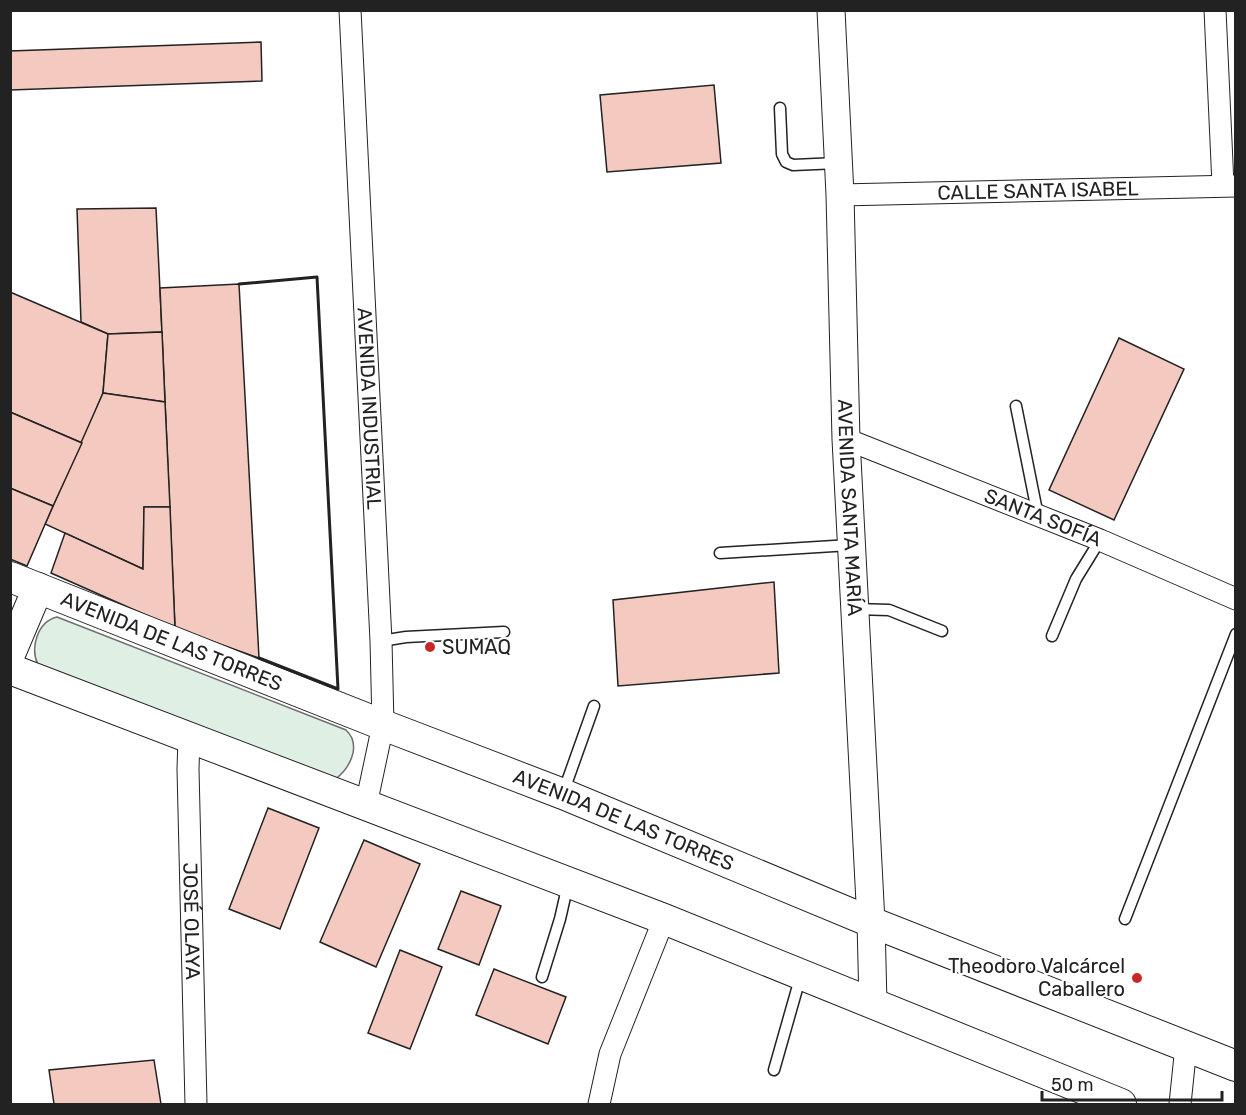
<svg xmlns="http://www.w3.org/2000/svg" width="1246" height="1115" font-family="Rubik,sans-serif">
<rect width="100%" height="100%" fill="#fff"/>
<!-- green -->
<path fill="#e0efe3" stroke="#6f6f6f" stroke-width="1.5" d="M57 617 346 730C362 745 350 769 334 780L38 665C30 648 37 622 57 617Z"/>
<!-- building -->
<g fill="#f3c9c0" stroke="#222" stroke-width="1.5">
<path d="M261 42 262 81 10 90V51Z"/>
<path d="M714 85 721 163 607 172 600 95Z"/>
<path d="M156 208 162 332 108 334 81 322 77 209Z"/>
<path d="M239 284 259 658 175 628 160 288Z"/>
<path d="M10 292 108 334 103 393 82 443 10 412Z"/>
<path d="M162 332 165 402 103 393 108 334Z"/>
<path d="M1119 338 1184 369 1114 520 1049 490Z"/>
<path d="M103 393 165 402 170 507H144L143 569 45 524Z"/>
<path d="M10 412 82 443 53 506 10 488Z"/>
<path d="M10 488 53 506 27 566 10 559Z"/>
<path d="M144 507H170L175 628 51 573 65 533 143 569Z"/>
<path d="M774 582 779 673 618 686 613 600Z"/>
<path d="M268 808 319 828 280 929 229 909Z"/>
<path d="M364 840 420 864 376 967 320 942Z"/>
<path d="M461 891 501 906 479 965 438 949Z"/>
<path d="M400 950 442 967 410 1049 368 1033Z"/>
<path d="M494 969 566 997 548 1044 476 1015Z"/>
<path d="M154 1060 161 1104H54L49 1070Z"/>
</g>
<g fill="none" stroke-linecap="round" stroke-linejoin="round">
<defs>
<g id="service">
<path d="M780 108 782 154 786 162 793 165 838 163"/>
<path d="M1016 406 1038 516"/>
<path d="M720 553 850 545"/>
<path d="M854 609 889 610 942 631"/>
<path d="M1052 636 1076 579 1100 540"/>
<path d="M381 641 406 637 504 632"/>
<path d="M563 793 594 706"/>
<path d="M1125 919 1236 634"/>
<path d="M542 977 560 919 568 884"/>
<path d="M774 1070 801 975"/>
</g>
<g id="minor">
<path id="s1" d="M350 10 381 641 383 725 366 805"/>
<path d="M1215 10 1223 185"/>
<path id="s2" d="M840 195 1236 186"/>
<path id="s3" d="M846 439 1100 540 1236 599"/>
<path id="s4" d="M189 738 188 769 196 1104"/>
<path d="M599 1104 610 1054 664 919"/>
<path d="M1180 1104 1186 1046"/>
</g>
<g id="tertiary">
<path id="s5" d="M831 10 840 195 846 439 871 922 873 1004"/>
</g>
<g id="secondary">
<path id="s6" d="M10 577 383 725 563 794 871 922 1236 1066"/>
<path d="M10 654 38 588"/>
<path d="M10 669 664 919 1121 1104"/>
</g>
</defs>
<!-- service casing -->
<use href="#service" stroke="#222" stroke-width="13"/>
<!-- minor casing -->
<use href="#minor" stroke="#222" stroke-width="23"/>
<!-- tertiary casing -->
<use href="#tertiary" stroke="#222" stroke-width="29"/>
<!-- secondary casing -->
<use href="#secondary" stroke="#222" stroke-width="32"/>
<!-- service -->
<use href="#service" stroke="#fff" stroke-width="10"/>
<!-- minor -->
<use href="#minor" stroke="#fff" stroke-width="21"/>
<!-- tertiary -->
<use href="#tertiary" stroke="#fff" stroke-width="27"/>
<!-- secondary -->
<use href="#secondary" stroke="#fff" stroke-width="30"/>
<!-- wall -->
<path stroke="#222" stroke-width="3" d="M239 284 317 277 338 689 259 658"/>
</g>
<!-- markers -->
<g fill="#c62828" stroke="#fff" stroke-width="2">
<circle cx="430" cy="647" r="6"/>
<circle cx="1137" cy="978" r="6"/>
</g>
<g text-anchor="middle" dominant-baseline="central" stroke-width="4.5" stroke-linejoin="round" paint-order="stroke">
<!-- street labels -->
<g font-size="20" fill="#222" stroke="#fff">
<text stroke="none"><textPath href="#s2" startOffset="198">CALLE SANTA ISABEL</textPath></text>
<text stroke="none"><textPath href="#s1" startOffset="399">AVENIDA INDUSTRIAL</textPath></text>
<text stroke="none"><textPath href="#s5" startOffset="498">AVENIDA SANTA MARÍA</textPath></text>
<text stroke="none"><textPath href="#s3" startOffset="212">SANTA SOFÍA</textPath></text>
<text stroke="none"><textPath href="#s6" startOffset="174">AVENIDA DE LAS TORRES</textPath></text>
<text stroke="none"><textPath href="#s6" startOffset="660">AVENIDA DE LAS TORRES</textPath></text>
<text stroke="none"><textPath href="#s4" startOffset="183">JOSÉ OLAYA</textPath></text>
</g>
<!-- poi labels -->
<g font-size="20" fill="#222" stroke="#fff" text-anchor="start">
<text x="442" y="647">SUMAQ</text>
<text x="1125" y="966" text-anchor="end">Theodoro Valcárcel<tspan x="1125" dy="23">Caballero</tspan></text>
</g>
</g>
<!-- border -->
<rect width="1246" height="1115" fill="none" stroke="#222222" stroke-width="24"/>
<!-- scale -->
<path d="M1042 1091v9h180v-9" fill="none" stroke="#222222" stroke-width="3"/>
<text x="1051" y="1091" font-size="18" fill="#222222" stroke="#ffffff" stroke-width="4.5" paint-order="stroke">50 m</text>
</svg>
